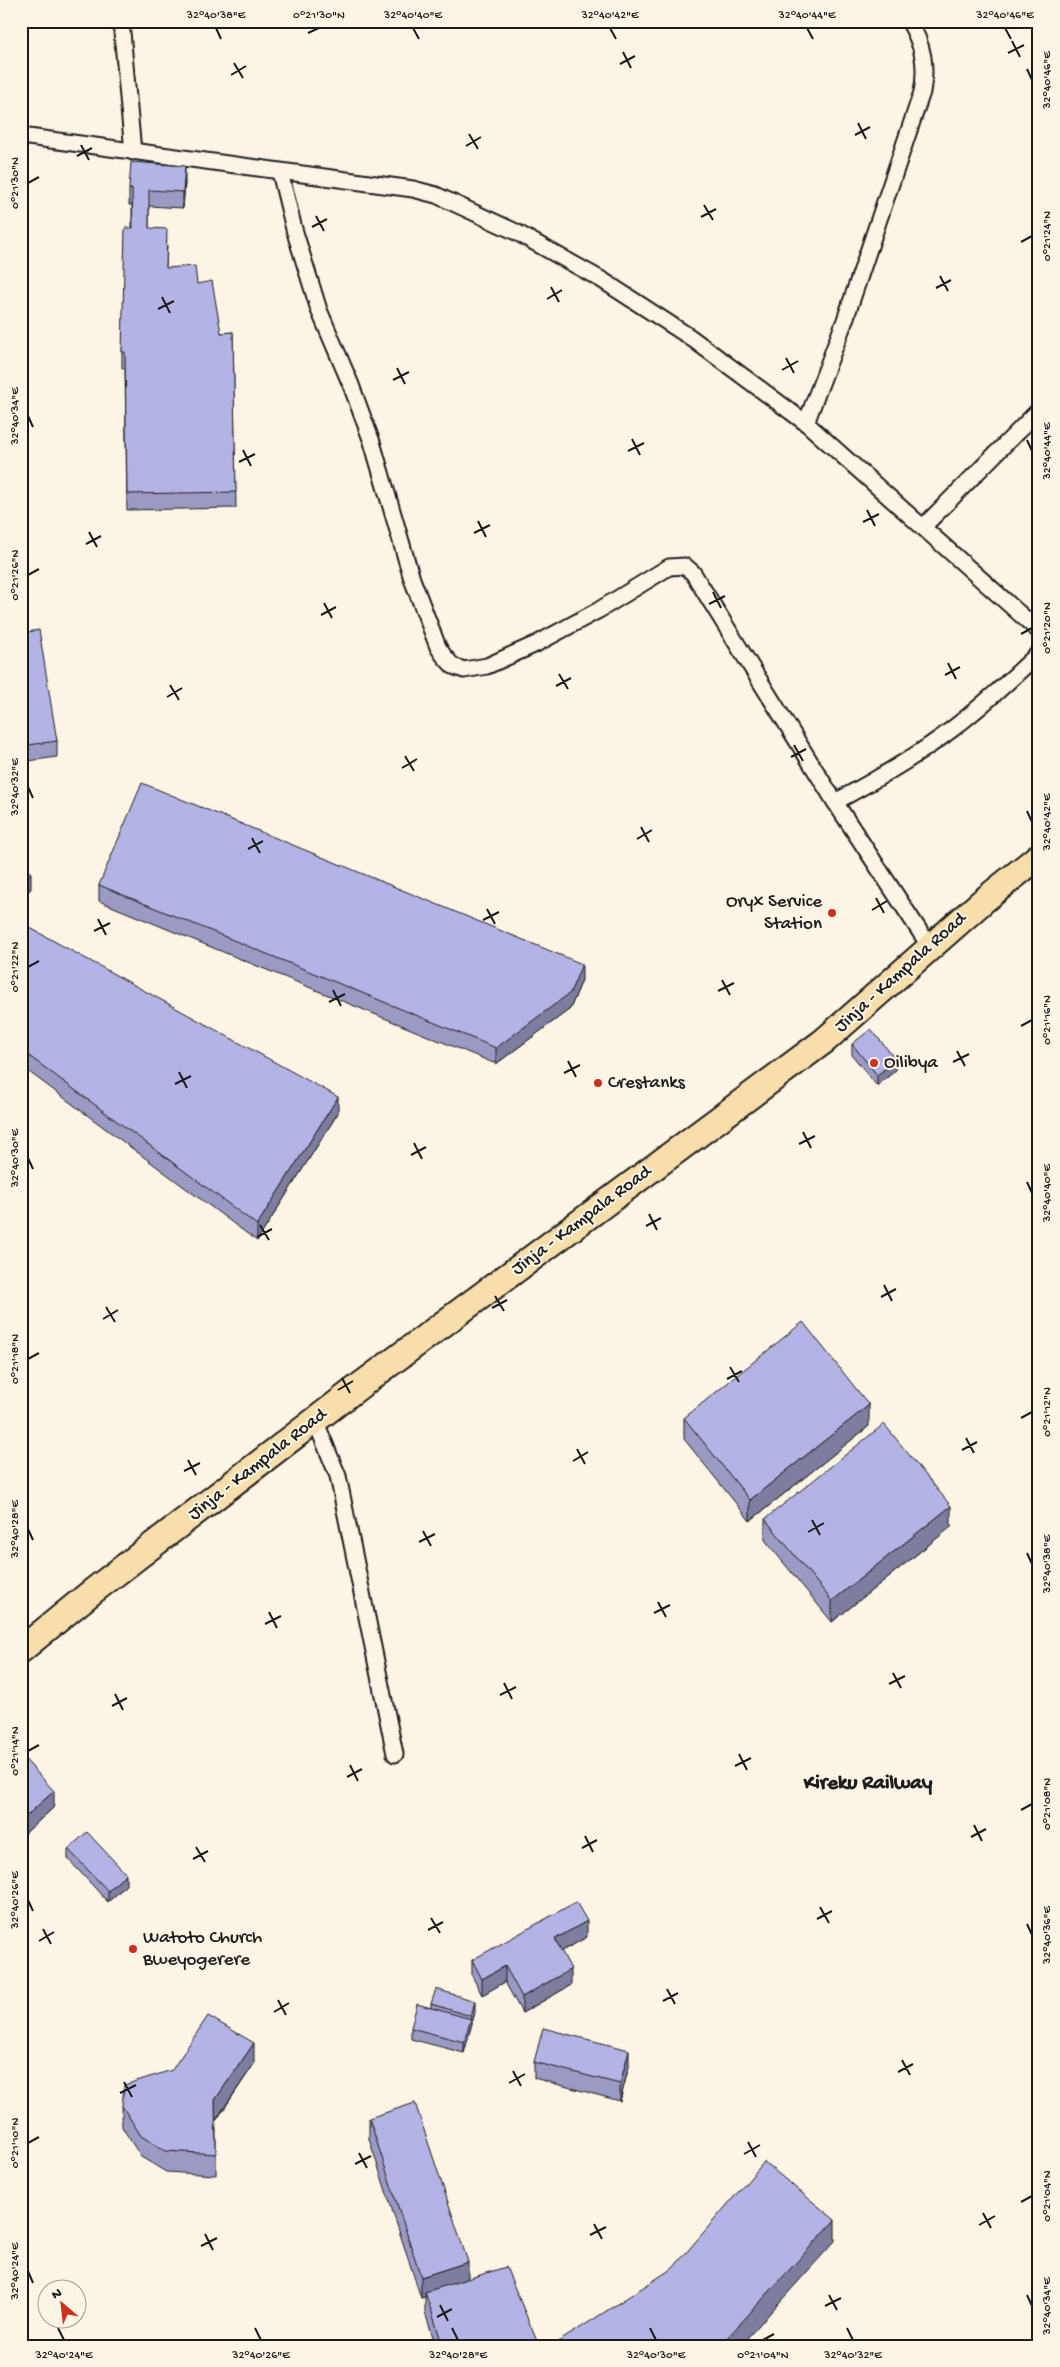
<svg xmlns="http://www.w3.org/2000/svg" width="1060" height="2367" font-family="'Gochi Hand',sans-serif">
<rect width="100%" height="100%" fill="#fcf5e5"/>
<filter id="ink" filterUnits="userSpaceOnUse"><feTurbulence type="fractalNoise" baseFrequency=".02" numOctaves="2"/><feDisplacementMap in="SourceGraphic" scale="10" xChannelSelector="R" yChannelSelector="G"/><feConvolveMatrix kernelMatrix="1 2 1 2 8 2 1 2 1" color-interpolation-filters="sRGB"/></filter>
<g filter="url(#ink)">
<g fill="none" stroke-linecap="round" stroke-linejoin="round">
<defs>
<g id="minor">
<path d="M121 21 133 152"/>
<path d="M21 136 413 189 436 195 516 232 602 280 690 337 806 423 1039 631"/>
<path d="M280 172 294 229 319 310 351 385 372 442 412 579 438 647 444 656 453 666 464 670 487 666 536 644 599 610 669 567 685 566 693 573 835 802C872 782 909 761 943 736 977 711 1008 682 1039 653"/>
<path d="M806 423 845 320 922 92C927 65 923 45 909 21"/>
<path d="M923 527 1039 410"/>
<path d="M835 802 930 947"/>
<path d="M315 1420 338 1476 395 1754"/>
</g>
<path id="trunk" d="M21 1650 93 1591 361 1385 824 1041 983 901 1039 856"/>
</defs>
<!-- minor casing -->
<use href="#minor" stroke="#1c1c1c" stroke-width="19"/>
<!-- trunk casing -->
<use href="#trunk" stroke="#1c1c1c" stroke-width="29"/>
<!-- minor -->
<use href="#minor" stroke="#fcf5e5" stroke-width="15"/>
<!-- trunk -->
<use href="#trunk" stroke="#f8deab" stroke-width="25"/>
</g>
<!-- wall -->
<g fill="#9b9ac5" stroke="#1c1c1c">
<path d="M185 182 183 208 149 206V228L167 245 166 268 197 284 221 333 233 332 236 508 127 510 125 368H122V352L132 228V205H129V189Z"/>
<path d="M21 633 57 741V757L21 762Z"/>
<path d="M99 885 582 980 570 1009 496 1064 99 901Z"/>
<path d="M21 923 338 1113 257 1241 21 1066Z"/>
<path d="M852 1044 896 1070 877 1086 852 1055Z"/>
<path d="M684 1418 869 1426 750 1521 684 1439Z"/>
<path d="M765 1519 951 1527 832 1622 765 1540Z"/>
<path d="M21 1755 54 1807 22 1836 21 1835Z"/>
<path d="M68 1849 126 1885 108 1902 68 1859Z"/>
<path d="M587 1937 561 1951 571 1985 522 2013 505 1982 482 1995 472 1976V1960Z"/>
<path d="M431 2004 475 2012 464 2053 411 2039V2028L431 2008Z"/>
<path d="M534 2062 629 2066 620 2101 534 2078Z"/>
<path d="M254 2064 216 2121V2175L166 2172 141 2157 122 2127V2106Z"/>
<path d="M369 2118 468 2279 539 2346H436L425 2313V2297L421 2298 369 2139Z"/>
</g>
<!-- shaded-wall -->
<g fill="#7e7da0" stroke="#1c1c1c">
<path d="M185 166V182L183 208V192Z"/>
<path d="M31 873V889L21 898V882Z"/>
<path d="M582 964V980L570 1009 496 1064V1048Z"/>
<path d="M896 1060V1070L877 1086V1075Z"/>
<path d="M338 1097V1113L257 1241V1225Z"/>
<path d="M869 1405V1426L750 1521V1500Z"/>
<path d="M951 1506V1527L832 1622V1601Z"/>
<path d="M54 1791V1807L22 1836V1820Z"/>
<path d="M126 1874V1885L108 1902V1891Z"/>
<path d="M587 1921V1937L555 1955V1939Z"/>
<path d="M505 1966V1982L482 1995V1979Z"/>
<path d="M571 1969V1985L522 2013V1997Z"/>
<path d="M475 2001V2012L464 2053V2042Z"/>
<path d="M254 2043V2064L215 2121V2100Z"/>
<path d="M629 2050V2066L620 2101V2084Z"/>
<path d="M835 2220V2241L740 2346H716Z"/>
<path d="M468 2262V2283L425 2292V2297L421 2298V2277Z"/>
</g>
<!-- building -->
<g fill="#b4b3e5" stroke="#1c1c1c">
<path d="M131 162 185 166 183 192 149 190V228L167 229 166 268 195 266 197 284 212 281 221 333 233 332 236 492 127 494 125 352H122L125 228H133L132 189H129Z"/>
<path d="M39 630 57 741 21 746V633Z"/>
<path d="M142 783 582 964 570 993 496 1048 99 885Z"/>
<path d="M21 863 31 873 21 882Z"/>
<path d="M21 923 338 1097 257 1225 21 1050Z"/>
<path d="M871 1029 896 1060 877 1075 852 1044Z"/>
<path d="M803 1322 869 1405 750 1500 684 1418Z"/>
<path d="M884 1424 951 1506 832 1601 765 1519Z"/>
<path d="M21 1755 54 1791 22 1820 21 1819Z"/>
<path d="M87 1832 126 1874 108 1891 68 1849Z"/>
<path d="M576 1902 587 1921 555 1939 571 1969 522 1997 505 1966 482 1979 472 1960Z"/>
<path d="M436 1989 475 2001 471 2016 431 2004Z"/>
<path d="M417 2004 471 2019 464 2042 411 2028Z"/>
<path d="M208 2016 254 2043 215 2100 216 2154 166 2151 141 2136 122 2106 124 2085 172 2070Z"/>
<path d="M543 2028 629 2050 620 2084 534 2062Z"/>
<path d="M415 2103 468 2262 421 2277 369 2118Z"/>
<path d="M764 2162 835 2220 727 2338 716 2346H552L673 2268Z"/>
<path d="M506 2267 539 2346H443L425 2292Z"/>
</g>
</g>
<!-- ticks -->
<path fill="none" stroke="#1c1c1c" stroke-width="2" d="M216 28 221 39M413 28 419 39M610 28 616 39M807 28 813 39M1005 28 1011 39M308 33 319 28M1012 41 1020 57M623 52 631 68M1008 53 1024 45M234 63 243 78M620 64 635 56M1027 69 1032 80M231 75 246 66M858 123 866 139M469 134 478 149M855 135 870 127M81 145 89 160M466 146 481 137M77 156 92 148M28 183 39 177M704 205 713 220M316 216 324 231M701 217 716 209M312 227 327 219M1021 242 1032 236M940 276 948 291M551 287 559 302M936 288 951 280M162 297 170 313M547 299 562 290M158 309 174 301M786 358 794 373M397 368 405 384M782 370 798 361M393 380 409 372M28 416 33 427M632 439 640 455M1027 440 1032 451M243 450 251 466M628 451 644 443M239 462 255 454M867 510 875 526M478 521 486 537M863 522 879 514M89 532 97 547M474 533 490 525M86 544 101 536M28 575 39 569M713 592 721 608M324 603 332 618M709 604 725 596M321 615 336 607M1021 634 1032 628M948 663 956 679M559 674 568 689M945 675 960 667M170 685 179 700M556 686 571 678M167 697 182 688M794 745 803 761M405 756 414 771M791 757 806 749M402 768 417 759M28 787 33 798M1027 811 1032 822M641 827 649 842M252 838 260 853M637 839 652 830M248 849 263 841M876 898 884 913M487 909 495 924M872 910 887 901M98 919 106 935M483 920 499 912M94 931 110 923M28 967 39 961M722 980 730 995M333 990 341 1006M718 991 734 983M329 1002 345 994M1021 1026 1032 1020M957 1051 965 1066M568 1061 576 1077M953 1062 969 1054M179 1072 187 1088M564 1073 580 1065M175 1084 191 1076M803 1132 811 1148M414 1143 422 1159M799 1144 815 1136M411 1155 426 1147M28 1158 33 1169M1027 1182 1032 1193M649 1214 657 1230M260 1225 269 1240M646 1226 661 1218M257 1237 272 1229M884 1285 892 1301M495 1296 504 1311M881 1297 896 1289M106 1307 115 1322M492 1308 507 1300M103 1319 118 1310M28 1359 39 1353M730 1367 739 1382M342 1378 350 1393M727 1379 742 1371M338 1390 353 1381M1021 1418 1032 1412M966 1438 974 1453M577 1449 585 1464M962 1450 977 1442M188 1460 196 1475M573 1461 588 1452M184 1471 200 1463M812 1520 820 1535M28 1529 33 1540M423 1531 431 1546M808 1532 824 1523M419 1542 435 1534M1027 1553 1032 1564M658 1602 666 1617M269 1612 277 1628M654 1613 670 1605M265 1624 281 1616M893 1673 901 1688M504 1683 512 1699M889 1684 905 1676M115 1694 123 1710M500 1695 516 1687M112 1706 127 1698M28 1751 39 1745M739 1754 747 1770M350 1765 358 1781M735 1766 751 1758M347 1777 362 1769M1021 1810 1032 1804M974 1825 982 1841M585 1836 593 1852M971 1837 986 1829M196 1847 205 1862M582 1848 597 1840M193 1859 208 1851M28 1900 33 1911M820 1907 829 1923M431 1918 440 1933M817 1919 832 1911M1027 1924 1032 1935M43 1929 51 1944M428 1930 443 1922M39 1941 54 1932M667 1989 675 2004M278 2000 286 2015M663 2001 678 1993M274 2012 289 2003M902 2060 910 2075M513 2071 521 2086M898 2072 913 2064M124 2082 132 2097M509 2083 525 2074M120 2093 136 2085M748 2142 756 2157M28 2143 39 2137M359 2153 367 2168M744 2154 760 2145M355 2164 371 2156M1021 2202 1032 2196M983 2213 991 2228M594 2224 602 2239M979 2225 995 2216M205 2234 213 2250M590 2235 606 2227M201 2246 217 2238M28 2271 33 2283M829 2295 837 2310M1027 2295 1032 2306M440 2305 448 2321M825 2306 841 2298M437 2317 452 2309M58 2328 64 2340M255 2328 261 2340M452 2328 458 2340M650 2328 656 2340M847 2328 853 2340M763 2340 774 2334"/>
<!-- markers -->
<g fill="#c8321e" stroke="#fcf5e5" stroke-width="2">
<circle cx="832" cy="913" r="5"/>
<circle cx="874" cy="1063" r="5"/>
<circle cx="598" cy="1083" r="5"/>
<circle cx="133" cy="1949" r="5"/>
</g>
<g text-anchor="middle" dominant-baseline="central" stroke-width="4" stroke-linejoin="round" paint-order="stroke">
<!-- poi labels -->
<g font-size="19" fill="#1c1c1c" stroke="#fcf5e5" text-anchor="start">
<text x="822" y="902" text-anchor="end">Oryx Service<tspan x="822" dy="22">Station</tspan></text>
<text x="884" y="1063">Oilibya</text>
<text x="608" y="1083">Crestanks</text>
<text x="143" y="1938">Watoto Church<tspan x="143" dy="22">Bweyogerere</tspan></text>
</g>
<!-- street labels -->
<g font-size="19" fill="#1c1c1c" stroke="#fcf5e5">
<text transform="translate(901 973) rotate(-42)">Jinja - Kampala Road</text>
<text transform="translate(582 1221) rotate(-37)">Jinja - Kampala Road</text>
<text transform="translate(258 1465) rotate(-38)">Jinja - Kampala Road</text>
</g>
<!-- quarter labels -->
<g font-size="21" font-weight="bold" fill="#1c1c1c" stroke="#fcf5e5">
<text x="868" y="1784">Kireku Railway</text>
</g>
</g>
<!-- margin -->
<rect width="1060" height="2367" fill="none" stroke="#fcf5e5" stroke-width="55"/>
<!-- north arrow -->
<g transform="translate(62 2304) rotate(332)"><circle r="24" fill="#fcf5e5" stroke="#a29e95"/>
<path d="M0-4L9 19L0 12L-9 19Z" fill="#c8321e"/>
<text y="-8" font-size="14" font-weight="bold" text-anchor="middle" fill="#1c1c1c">N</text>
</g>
<rect x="28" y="28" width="1004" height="2312" fill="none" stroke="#1c1c1c" stroke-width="2"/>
<g font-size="12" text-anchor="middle" fill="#1c1c1c">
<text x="216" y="18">32°40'38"E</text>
<text x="319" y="18">0°21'30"N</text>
<text x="413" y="18">32°40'40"E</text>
<text x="610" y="18">32°40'42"E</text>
<text x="807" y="18">32°40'44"E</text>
<text x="1005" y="18">32°40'46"E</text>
<text transform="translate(1046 80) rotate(-90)" y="4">32°40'46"E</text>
<text transform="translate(14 183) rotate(-90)" y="4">0°21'30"N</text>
<text transform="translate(1046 236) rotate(-90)" y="4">0°21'24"N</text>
<text transform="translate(14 416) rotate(-90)" y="4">32°40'34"E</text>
<text transform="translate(1046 451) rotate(-90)" y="4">32°40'44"E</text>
<text transform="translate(14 575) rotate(-90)" y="4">0°21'26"N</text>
<text transform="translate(1046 628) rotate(-90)" y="4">0°21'20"N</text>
<text transform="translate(14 787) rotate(-90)" y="4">32°40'32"E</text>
<text transform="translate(1046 822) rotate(-90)" y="4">32°40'42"E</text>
<text transform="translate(14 967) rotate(-90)" y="4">0°21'22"N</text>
<text transform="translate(1046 1020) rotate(-90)" y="4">0°21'16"N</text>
<text transform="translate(14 1158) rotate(-90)" y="4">32°40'30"E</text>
<text transform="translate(1046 1193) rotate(-90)" y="4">32°40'40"E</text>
<text transform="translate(14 1359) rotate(-90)" y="4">0°21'18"N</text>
<text transform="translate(1046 1412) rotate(-90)" y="4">0°21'12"N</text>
<text transform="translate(14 1529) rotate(-90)" y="4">32°40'28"E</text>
<text transform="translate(1046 1564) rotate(-90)" y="4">32°40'38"E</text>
<text transform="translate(14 1751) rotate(-90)" y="4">0°21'14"N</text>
<text transform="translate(1046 1804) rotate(-90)" y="4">0°21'08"N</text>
<text transform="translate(14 1900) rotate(-90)" y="4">32°40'26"E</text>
<text transform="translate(1046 1935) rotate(-90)" y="4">32°40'36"E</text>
<text transform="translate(14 2143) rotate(-90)" y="4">0°21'10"N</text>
<text transform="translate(1046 2196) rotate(-90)" y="4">0°21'04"N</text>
<text transform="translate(14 2271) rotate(-90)" y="4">32°40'24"E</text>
<text transform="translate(1046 2306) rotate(-90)" y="4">32°40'34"E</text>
<text x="64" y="2358">32°40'24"E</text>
<text x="261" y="2358">32°40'26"E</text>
<text x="458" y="2358">32°40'28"E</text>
<text x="656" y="2358">32°40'30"E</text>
<text x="763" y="2358">0°21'04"N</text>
<text x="853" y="2358">32°40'32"E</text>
</g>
</svg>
